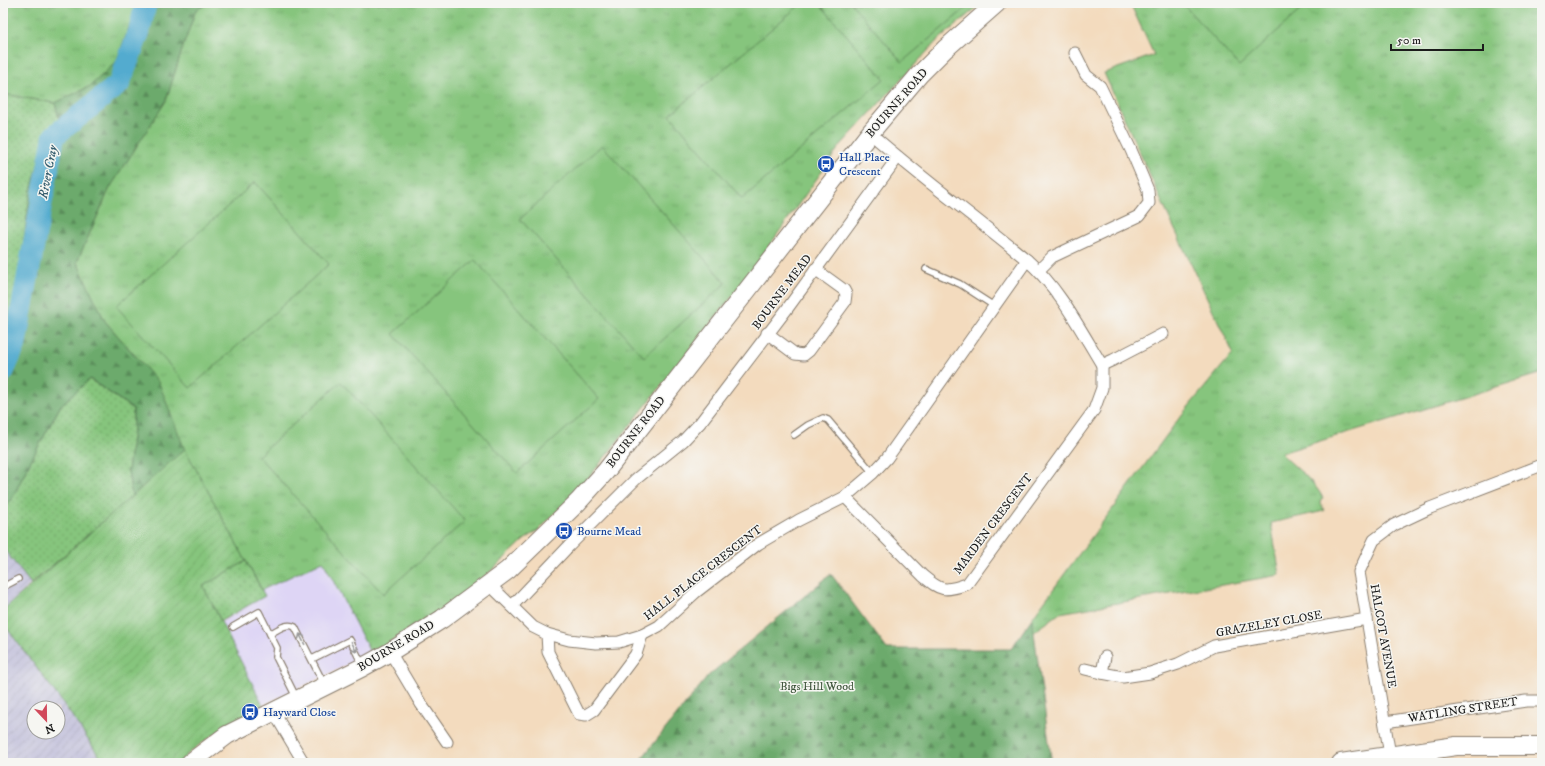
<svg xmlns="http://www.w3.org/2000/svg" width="1545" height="766" font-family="'IM FELL DW Pica',serif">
<defs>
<pattern id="industrial-furrows" width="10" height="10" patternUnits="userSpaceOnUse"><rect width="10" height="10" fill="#c3c1db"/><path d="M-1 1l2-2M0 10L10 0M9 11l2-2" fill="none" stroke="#a7a5bb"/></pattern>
<pattern id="grass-dots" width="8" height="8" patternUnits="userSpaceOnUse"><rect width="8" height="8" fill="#86c57d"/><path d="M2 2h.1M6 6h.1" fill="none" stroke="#73a96b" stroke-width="1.8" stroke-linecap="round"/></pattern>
<pattern id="forest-firs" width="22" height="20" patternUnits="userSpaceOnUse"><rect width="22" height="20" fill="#6caa6c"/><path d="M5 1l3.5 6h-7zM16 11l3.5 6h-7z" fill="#588a58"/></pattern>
<pattern id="park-tufts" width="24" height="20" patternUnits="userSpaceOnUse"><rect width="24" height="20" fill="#86c57d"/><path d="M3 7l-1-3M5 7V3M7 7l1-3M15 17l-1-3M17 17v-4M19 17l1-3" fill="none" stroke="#73a96b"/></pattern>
<pattern id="garden-furrows" width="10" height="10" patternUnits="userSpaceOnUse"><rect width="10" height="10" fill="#86c57d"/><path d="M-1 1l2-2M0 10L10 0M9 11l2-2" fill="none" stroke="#73a96b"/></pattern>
</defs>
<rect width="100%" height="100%" fill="#f6f6f2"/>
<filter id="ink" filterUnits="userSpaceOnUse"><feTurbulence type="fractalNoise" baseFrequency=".025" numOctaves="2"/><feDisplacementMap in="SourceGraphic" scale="8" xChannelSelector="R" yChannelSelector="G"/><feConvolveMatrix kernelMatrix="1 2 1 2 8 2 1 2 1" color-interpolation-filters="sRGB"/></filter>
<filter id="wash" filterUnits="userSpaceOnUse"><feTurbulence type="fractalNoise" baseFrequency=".012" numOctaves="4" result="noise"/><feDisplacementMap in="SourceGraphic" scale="16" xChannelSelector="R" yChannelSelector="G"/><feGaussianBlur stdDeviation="0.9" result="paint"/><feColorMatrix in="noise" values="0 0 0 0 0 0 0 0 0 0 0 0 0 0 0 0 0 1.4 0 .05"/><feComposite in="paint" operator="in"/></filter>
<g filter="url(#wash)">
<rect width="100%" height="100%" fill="#f3dbbe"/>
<!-- built -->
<path fill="#ded5f5" d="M323 561 371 654 263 705 221 622 265 596 262 590Z"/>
<!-- industrial -->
<g fill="url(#industrial-furrows)" fill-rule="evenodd">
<path d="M3 548 31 584 3 610Z"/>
<path d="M3 623 63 703 104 763H3ZM34 708H58V732H34Z"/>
</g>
<!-- grass -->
<g fill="url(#grass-dots)" stroke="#51704c">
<path d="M3 94 55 103 61 127 49 138 14 316 3 349Z"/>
<path d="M89 379 133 409V431L128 471 132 496 31 584 3 548V507L11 501 30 462 61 405Z"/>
<path d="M246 561 265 596 221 621 203 586Z"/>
</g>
<!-- forest -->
<g fill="url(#forest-firs)" stroke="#446344">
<path d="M138 3H209L196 10 183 47 166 101 110 188 77 262 105 321 159 383 262 590 185 450 132 496 128 471 133 431V409L90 379 61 405 30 462 11 501 3 507V349L14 316 30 194 43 147 49 138 61 127 55 103 90 86 138 7Z"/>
<path d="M831 574 887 649H1011L1032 618 1051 757 1053 763H638L709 675Z"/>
</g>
<!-- park -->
<g fill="url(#park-tufts)" stroke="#51704c">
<path d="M3 3H138L116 62 90 86 55 103 3 94Z"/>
<path d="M209 3H982L936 42 840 146 742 284 586 481 539 530 524 540 490 572 454 601 371 654 323 561 262 590 185 450 159 383 105 321 77 262 110 188 166 101 183 47 196 10Z"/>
<path d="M1130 3H1542V373L1281 453C1295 468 1313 479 1323 498L1320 500 1324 511 1271 523 1280 575 1060 613 1033 633 1032 618 1180 417 1233 353 1160 198 1104 73 1154 55Z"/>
</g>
<!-- garden -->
<path fill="url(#garden-furrows)" stroke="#51704c" d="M185 449 246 561 203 586 263 705C234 722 203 738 179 763H104L63 703 3 623V610Z"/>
<!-- pitch -->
<g fill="#86c57d" stroke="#51704c">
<path d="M802 3H819L884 79 742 199 670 115Z"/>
<path d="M851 3H972L902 62Z"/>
<path d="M1182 3H1308L1239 66Z"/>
<path d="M602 145 726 283 644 357 520 219Z"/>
<path d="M255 182 329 264 190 388 116 306Z"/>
<path d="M475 260 599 399 517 473 393 334Z"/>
<path d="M341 382 465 521 383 594 258 456Z"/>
</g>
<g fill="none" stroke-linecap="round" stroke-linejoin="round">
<!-- river -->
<path stroke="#52abcf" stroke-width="22" d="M3 372 15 345 54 136 119 84 139 32 146 3"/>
</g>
</g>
<g filter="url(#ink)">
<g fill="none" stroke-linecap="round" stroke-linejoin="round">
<defs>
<g id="service">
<path d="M926 269 960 284 994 306"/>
<path d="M794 435 808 425 823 418 828 420 873 473"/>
<path d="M3 587 18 579"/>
<path d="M233 627 259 612 277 648 276 657 296 697"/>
<path d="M270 634C277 630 287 622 295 627L324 684"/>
<path d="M312 659 350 640 362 664"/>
</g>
<g id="minor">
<path d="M1027 260C1059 288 1080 329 1102 365L1113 360 1163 334"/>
<path d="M1039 270 1052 257 1139 216 1149 203 1148 190 1131 150 1100 86 1086 75 1075 53"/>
<path d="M767 333 795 354 804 355 809 351 845 302 846 294 844 290 815 269"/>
<path d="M845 497 923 576C941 591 944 592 967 584L1094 410 1102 388V365"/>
<path d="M489 584 533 627 547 634 569 640 596 643 619 642 642 635 659 626 696 592 758 544 799 520 845 497 873 473 887 458 1027 260C975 217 920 177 870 133"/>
<path d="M512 606 569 546 636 479 683 441 700 423 787 309 898 157"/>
<path d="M547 634 548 652 579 714 586 715 594 710 636 654 642 635"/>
<path d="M390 652 421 704 447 742"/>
<path d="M1085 669 1102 673 1123 677 1150 673 1178 664 1214 646 1367 619"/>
<path d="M1102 673 1105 657"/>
<path d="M273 711 304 763"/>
<path d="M1385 722 1526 701H1542"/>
<path d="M1390 755 1359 572 1374 540 1394 525 1430 508 1542 465"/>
</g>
<g id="primary">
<path d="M190 763 227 735 363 667 390 652 442 619 508 570 578 502 606 471 870 133 919 75 945 49 997 3"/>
<path d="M1341 763 1456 746H1542"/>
</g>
</defs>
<!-- service casing -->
<use href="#service" stroke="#887c6d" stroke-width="8"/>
<!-- minor casing -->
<use href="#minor" stroke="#887c6d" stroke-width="13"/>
<!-- primary casing -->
<use href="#primary" stroke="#887c6d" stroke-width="20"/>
<!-- service -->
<use href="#service" stroke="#fff" stroke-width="5.5"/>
<!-- minor -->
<use href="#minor" stroke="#fff" stroke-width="11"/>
<!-- primary -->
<use href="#primary" stroke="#fff" stroke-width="18"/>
</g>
<!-- one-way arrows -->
<defs><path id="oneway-shaft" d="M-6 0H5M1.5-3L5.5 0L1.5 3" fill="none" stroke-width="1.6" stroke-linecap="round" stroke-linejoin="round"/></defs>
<g stroke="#999">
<use href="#oneway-shaft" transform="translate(302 639) rotate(-116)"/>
<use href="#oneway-shaft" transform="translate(354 647) rotate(64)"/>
</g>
</g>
<!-- icons -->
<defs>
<symbol id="bus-disc" viewBox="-11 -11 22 22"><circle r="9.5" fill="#1a4fb4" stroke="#f6f6f2"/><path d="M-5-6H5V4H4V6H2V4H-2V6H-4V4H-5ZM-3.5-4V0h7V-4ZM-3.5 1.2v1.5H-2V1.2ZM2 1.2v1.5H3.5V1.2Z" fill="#fff"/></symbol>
</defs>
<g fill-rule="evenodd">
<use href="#bus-disc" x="816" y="154" width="20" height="20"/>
<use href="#bus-disc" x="554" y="521" width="20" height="20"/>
<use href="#bus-disc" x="240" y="702" width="20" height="20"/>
</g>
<g text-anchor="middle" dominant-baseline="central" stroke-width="3" stroke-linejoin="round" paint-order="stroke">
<!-- street labels -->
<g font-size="12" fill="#1c1c1c" stroke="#f6f6f2">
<text transform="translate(897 103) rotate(-49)">BOURNE ROAD</text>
<text transform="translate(782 292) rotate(-53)">BOURNE MEAD</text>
<text transform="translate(636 432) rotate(-52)">BOURNE ROAD</text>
<text transform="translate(993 524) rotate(-53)">MARDEN CRESCENT</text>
<text transform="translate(703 573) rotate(-38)">HALL PLACE CRESCENT</text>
<text transform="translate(1269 624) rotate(-10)">GRAZELEY CLOSE</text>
<text transform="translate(1383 636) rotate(80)">HALCOT AVENUE</text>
<text transform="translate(396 646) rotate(-31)">BOURNE ROAD</text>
<text transform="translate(1463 710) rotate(-9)">WATLING STREET</text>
</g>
<!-- transit labels -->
<g font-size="12" fill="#164399" stroke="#f6f6f2" text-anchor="start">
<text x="839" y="157">Hall Place<tspan x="839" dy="14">Crescent</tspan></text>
<text x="577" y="531">Bourne Mead</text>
<text x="263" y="712">Hayward Close</text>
</g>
<!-- park labels -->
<g font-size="12" fill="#41573e" stroke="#f6f6f2">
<text x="817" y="686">Bigs Hill Wood</text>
</g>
<!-- water labels -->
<g font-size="13" font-style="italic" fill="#345c6d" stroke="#f6f6f2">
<text transform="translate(48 172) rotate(-79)">River Cray</text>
</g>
</g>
<!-- margin -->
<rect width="1545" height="766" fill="none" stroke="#f6f6f2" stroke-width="16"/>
<!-- north arrow -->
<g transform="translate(46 720) rotate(158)"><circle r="19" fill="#f6f6f2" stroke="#9f9f9c"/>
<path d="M0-3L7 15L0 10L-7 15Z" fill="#d1495b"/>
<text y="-6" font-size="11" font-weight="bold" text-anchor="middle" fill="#1c1c1c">N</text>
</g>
<!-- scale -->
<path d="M1391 44v6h92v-6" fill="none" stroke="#1c1c1c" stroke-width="2"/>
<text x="1397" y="44" font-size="12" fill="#1c1c1c" stroke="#f6f6f2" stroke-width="3" paint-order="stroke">50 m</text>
</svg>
